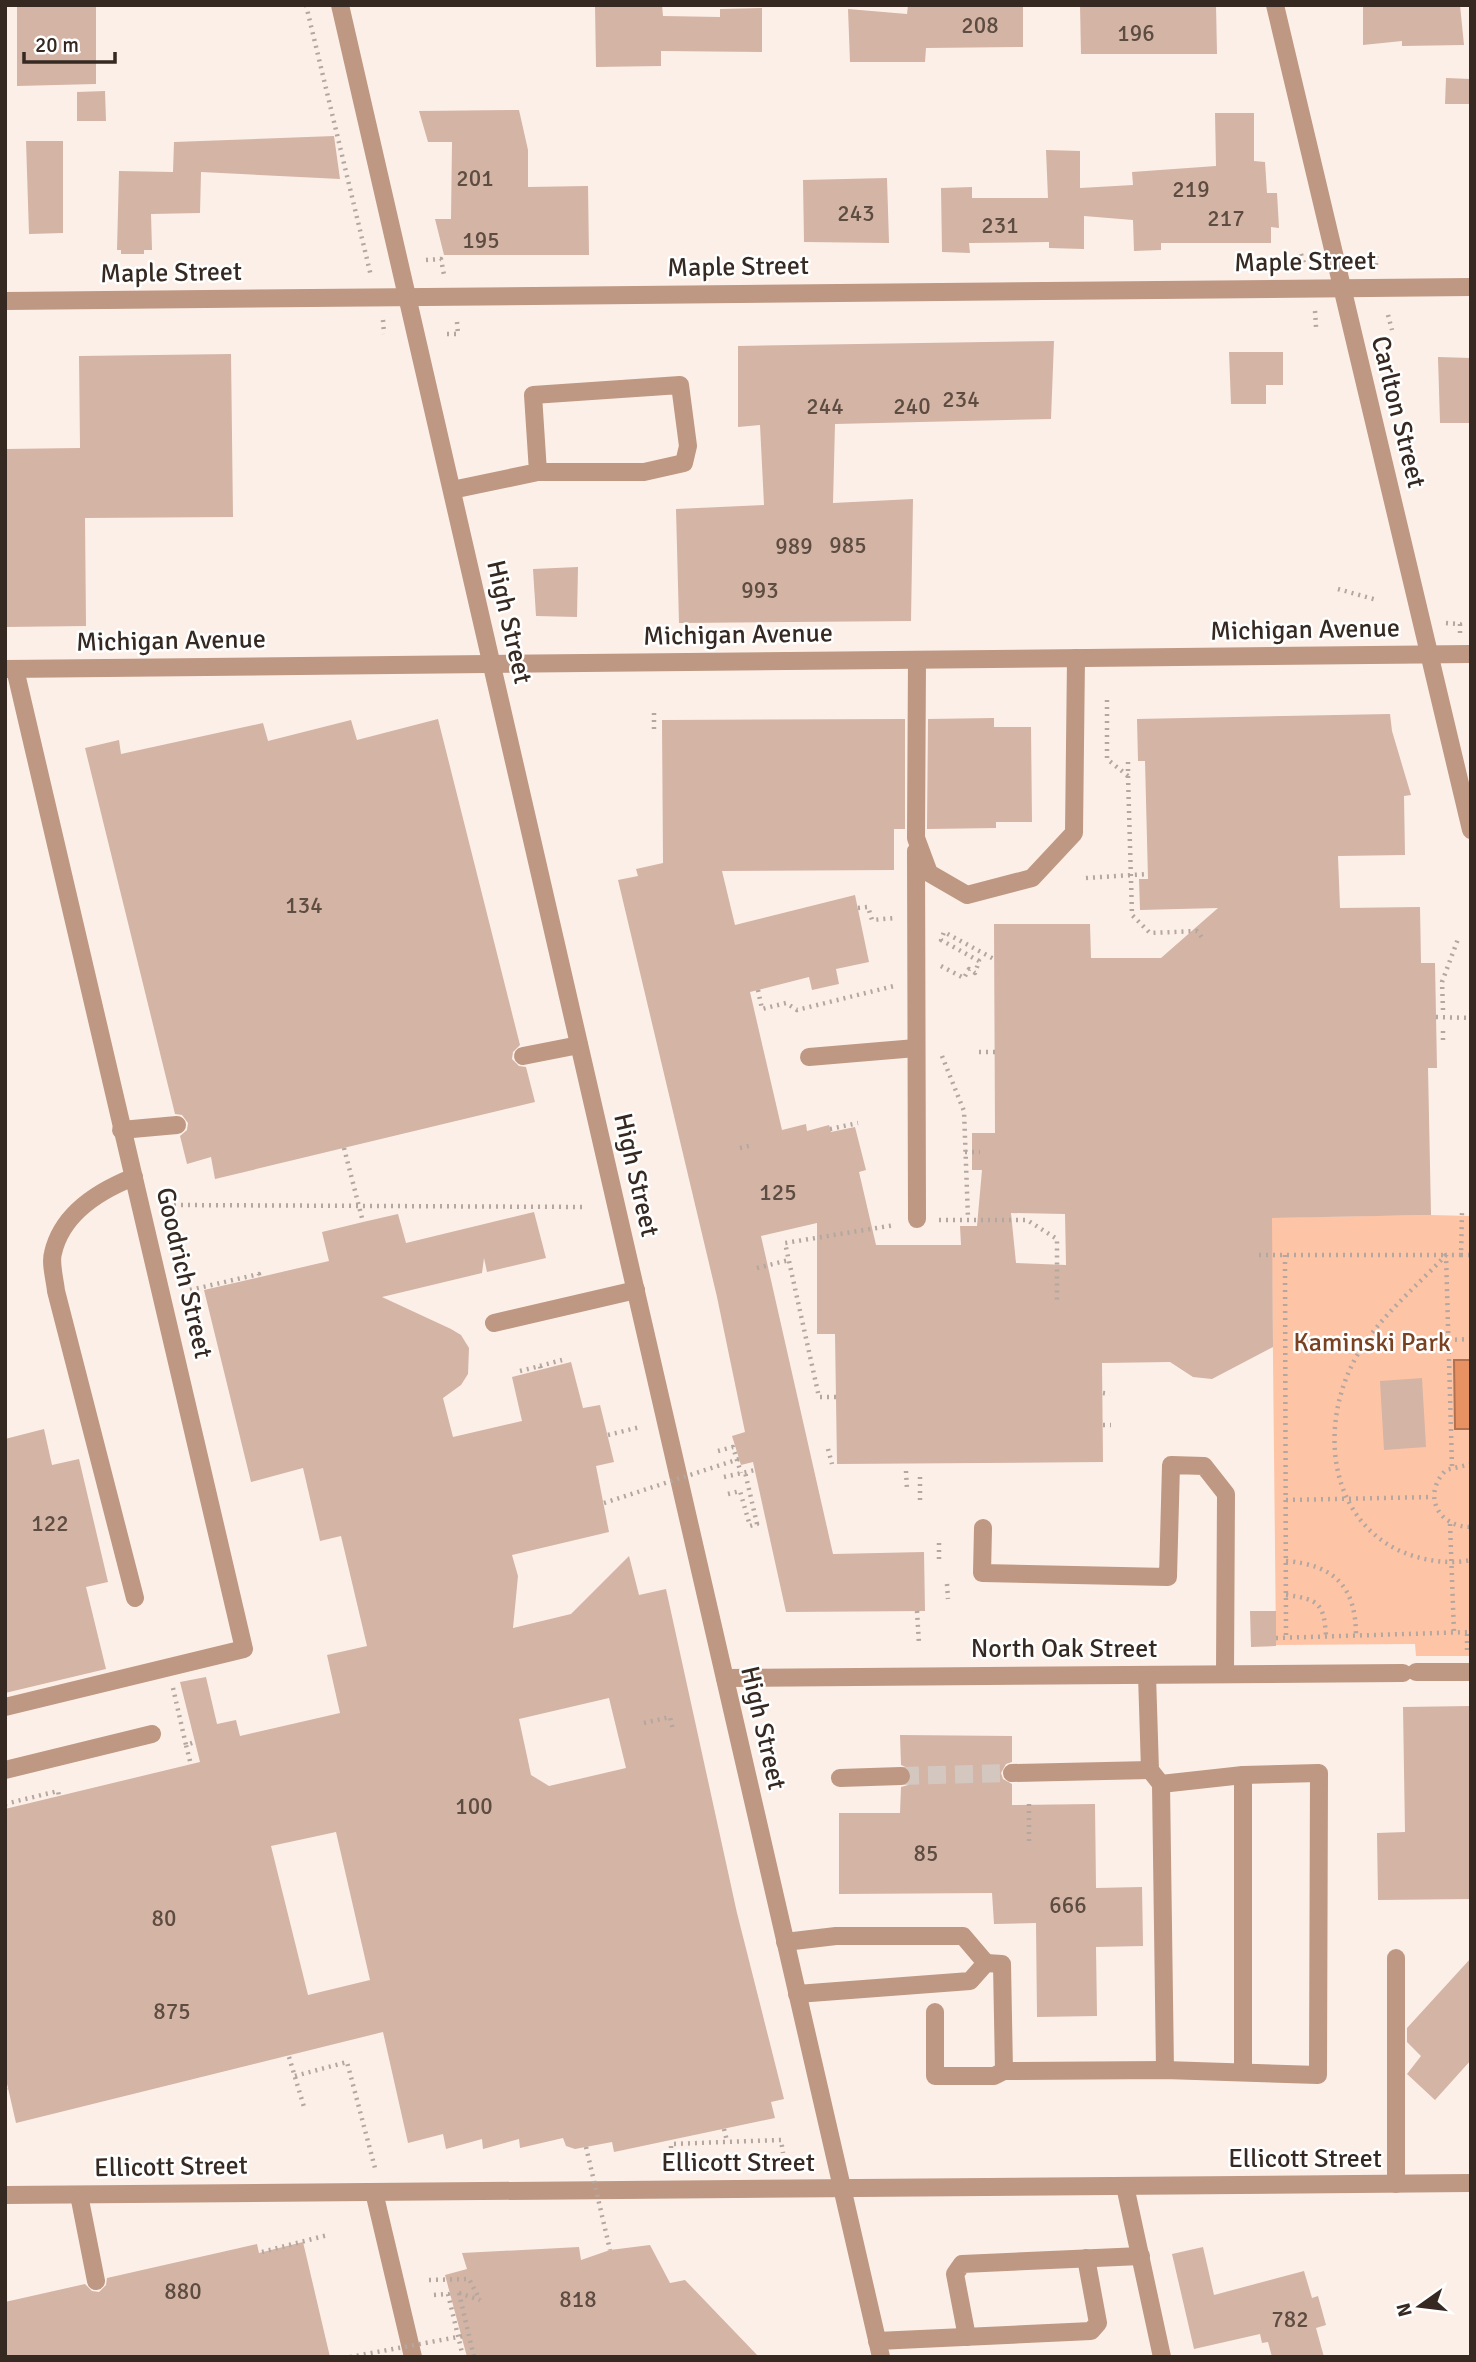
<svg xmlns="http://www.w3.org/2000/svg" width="1476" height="2362" font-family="Signika,sans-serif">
<rect width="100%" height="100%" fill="#fcefe8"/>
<!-- green -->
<path fill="#fec4a6" d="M1431 1215 1471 1216V1656H1416L1415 1644 1276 1645 1272 1262 1258 1218Z"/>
<!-- water -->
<path fill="#e89263" stroke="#b27250" stroke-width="2" d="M1454 1360H1470L1471 1429H1455Z"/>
<!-- building -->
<g fill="#d4b4a4" fill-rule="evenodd">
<path d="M17 5H96V84L17 86Z"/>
<path d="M595 5H662L663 16 720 17V9L762 8V52L661 51V66L596 67Z"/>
<path d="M908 5H1023V47L926 48 925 62H850L848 9 907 14Z"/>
<path d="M1080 5H1216L1217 54H1081Z"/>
<path d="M1363 5H1460L1464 45 1402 46V41L1363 45Z"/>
<path d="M1446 78 1471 79V104H1445Z"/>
<path d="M105 91 106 121H77V92Z"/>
<path d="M519 110 528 150V187L588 186 589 255H444L435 219H451L452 142H428L419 111Z"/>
<path d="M1215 113H1254V161L1265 162 1267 193H1277L1279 228 1271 227V243H1161V250L1134 251 1133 220 1084 216V249L1049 248V242L969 243 970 253 942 252 941 188 972 187V198H1048L1046 150 1080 151V188L1133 185 1132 172 1216 166Z"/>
<path d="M334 136 340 179 201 172 200 213 151 214 152 250H144V254H121V250H117L119 171 173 172 174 142Z"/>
<path d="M26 141H63V233L29 234Z"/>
<path d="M887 178 889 243 804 242 803 180Z"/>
<path d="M1054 341 1051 419 835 424 833 503 913 499 911 621 679 623 676 509 764 505 760 425 738 427V346Z"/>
<path d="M1229 352H1283V385H1266V404H1231Z"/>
<path d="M231 354 233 517 85 518 86 626 5 627V449L80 448 79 356Z"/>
<path d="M1438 357 1471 358V423H1440Z"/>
<path d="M578 567 577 617 536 616 533 569Z"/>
<path d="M1390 714 1392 731 1411 795 1404 796 1405 855 1338 856 1340 908 1420 907 1421 963H1435L1437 1068H1428L1431 1215 1272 1218 1273 1347 1212 1379 1193 1377 1170 1362 1102 1363 1103 1462 837 1464 835 1334H817V1223L761 1236 833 1554 924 1552 925 1611 786 1612 753 1462 741 1465 732 1436 745 1432 717 1297 618 880 638 876 636 869 663 863 662 720 905 719V829H894V870L722 871 735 925 855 895 869 962 836 969 839 984 812 990 809 977 750 992 782 1130 806 1124 807 1131 829 1125 831 1132 855 1127 866 1170 859 1172 876 1245H961L960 1226H977L982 1170H972V1133H995L994 924H1090L1091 958H1161L1218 908 1140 910 1139 879H1148L1145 761H1138L1137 719ZM1011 1213 1065 1214 1066 1265 1016 1263Z"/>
<path d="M994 718V727H1031L1032 822H996V828L927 829 928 719Z"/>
<path d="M438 719 520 1045 513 1052 512 1059 519 1066 526 1067 535 1102 215 1179 211 1157 187 1164 180 1136 187 1130 188 1123 182 1115 175 1114 85 748 119 740 121 754 263 723 268 741 351 720 357 740Z"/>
<path d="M534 1212 546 1258 487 1272 484 1258 482 1273 382 1297 451 1329 461 1335 469 1348 468 1374 461 1385 443 1398 453 1437 522 1421 512 1377 571 1362 583 1408 600 1405 614 1462 596 1466 609 1532 512 1555 518 1576 513 1628 571 1614 629 1556 639 1595 666 1589 737 1913 784 2099 771 2102 775 2118 614 2152 612 2142 575 2149 566 2146 563 2138 520 2148 519 2139 483 2149 482 2139 446 2149 443 2134 408 2143 383 2032 16 2123 5 2075V1809L200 1762 180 1682 206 1677 217 1724 236 1720 240 1736 340 1713 327 1655 367 1646 341 1536 320 1541 303 1468 251 1482 204 1290 329 1261 322 1232 363 1222 398 1214 406 1243ZM609 1698 626 1768 549 1786 531 1775 519 1719ZM336 1832 370 1980 308 1995 271 1846Z"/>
<path d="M1422 1378 1426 1447 1384 1450 1380 1381Z"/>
<path d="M44 1429 52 1465 79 1459 108 1582 86 1587 106 1669 5 1693V1439Z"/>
<path d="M1250 1611H1276V1646L1251 1647Z"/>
<path d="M1471 1706V1899L1378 1900 1377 1833 1405 1832 1403 1707Z"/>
<path d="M900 1735 1012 1736V1762L1006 1764 1001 1773 1003 1779 1012 1784V1805L1095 1804 1096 1888 1142 1887 1143 1946 1096 1947 1097 2016 1037 2017 1036 1923 994 1924 992 1893 839 1894V1813H900L901 1787 908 1785 912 1776 910 1769 901 1765Z"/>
<path d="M1471 1958V2060L1435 2100 1407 2074 1421 2056 1407 2042V2028Z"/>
<path d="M303 2242 330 2357H5V2302L85 2284 92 2291 99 2292 106 2285 107 2278 257 2244 259 2253Z"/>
<path d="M650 2245 670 2283 685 2280 759 2357H467L445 2275 467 2269 462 2253 579 2247 581 2260 610 2250Z"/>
<path d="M1203 2247 1214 2295 1304 2271 1312 2298 1318 2296 1326 2325 1316 2328 1324 2357H1272L1268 2342 1262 2343 1260 2334 1194 2349 1172 2254Z"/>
</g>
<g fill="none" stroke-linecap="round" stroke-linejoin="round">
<!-- minor-tunnel -->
<path stroke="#d4c7c0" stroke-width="18" stroke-dasharray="18 9" stroke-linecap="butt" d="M901 1776 1012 1773"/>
<!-- path -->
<g stroke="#b3a7a0" stroke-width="4.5" stroke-dasharray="2 5" stroke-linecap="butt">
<path d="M306 5 371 276"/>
<path d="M1301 254 1305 266"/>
<path d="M426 260 441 259 444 275"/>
<path d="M1376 265V254"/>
<path d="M1315 311 1316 327"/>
<path d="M1388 315 1392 330"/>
<path d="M383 320 384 334"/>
<path d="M447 334H458L457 322"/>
<path d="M1338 589 1377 600"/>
<path d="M1446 623 1460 624V633"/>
<path d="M1107 700V759L1128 776V761"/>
<path d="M654 729V708"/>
<path d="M1128 776 1132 915 1150 933 1197 931 1203 939"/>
<path d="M1086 878 1148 874"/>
<path d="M858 908 868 907 872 920 895 918"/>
<path d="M941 966 964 978 969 969 975 973 979 961 941 940 944 932 994 959"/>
<path d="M758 990 762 1009 786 1003 797 1010 894 986"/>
<path d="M1443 1010 1442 982 1458 939"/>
<path d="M1436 1017 1471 1018"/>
<path d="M1443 1040V1026"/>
<path d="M979 1052H995"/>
<path d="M942 1056 964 1111 968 1218"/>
<path d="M830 1129 858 1123"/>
<path d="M740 1148 753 1145"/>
<path d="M965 1152H980"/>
<path d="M174 1205 587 1207"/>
<path d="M939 1220H1027L1057 1239V1302"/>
<path d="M1259 1255H1446"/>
<path d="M1285 1255 1286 1638"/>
<path d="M1446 1255C1416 1287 1376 1320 1355 1359 1320 1424 1327 1515 1398 1550 1420 1560 1446 1565 1471 1560"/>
<path d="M1461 1255H1471"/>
<path d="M757 1268 789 1260"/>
<path d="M190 1290 259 1274V1277"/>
<path d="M1448 1340 1471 1339"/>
<path d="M540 1366 562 1360"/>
<path d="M520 1371 540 1366 541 1370"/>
<path d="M1103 1393 1110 1394"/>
<path d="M836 1397H819L785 1243 895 1225"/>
<path d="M1103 1425H1111"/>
<path d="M608 1435 640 1427"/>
<path d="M828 1449 832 1464"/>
<path d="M718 1451 733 1447 741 1473"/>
<path d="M1471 1464 1446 1470C1422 1494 1437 1527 1471 1527"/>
<path d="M1452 1466 1446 1255H1461L1462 1211"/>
<path d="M906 1471 907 1490"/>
<path d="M724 1477 755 1470"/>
<path d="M920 1477V1502"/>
<path d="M728 1494 740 1491 750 1526 757 1524 745 1472"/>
<path d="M1286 1500 1433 1497"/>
<path d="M1450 1524 1454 1633"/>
<path d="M939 1559V1541"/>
<path d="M1286 1561C1335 1565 1356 1587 1356 1636"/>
<path d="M947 1584 948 1599"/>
<path d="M1286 1595C1319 1599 1324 1604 1326 1636"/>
<path d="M917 1611 919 1644"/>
<path d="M1276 1638 1471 1632"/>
<path d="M1467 1650V1632"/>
<path d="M173 1688 186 1745"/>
<path d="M644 1723 670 1717 673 1730"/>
<path d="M190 1761 186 1745 195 1742"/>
<path d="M5 1804 58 1791 59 1796"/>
<path d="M1029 1804V1842"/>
<path d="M289 2057 304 2107"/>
<path d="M295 2076 347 2062 375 2168"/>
<path d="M5 2090 9 2091"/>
<path d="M724 2129 727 2141"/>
<path d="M671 2155V2144L781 2140 783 2153"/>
<path d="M262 2252 328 2235"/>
<path d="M429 2280 469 2279 480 2300"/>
<path d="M459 2293 474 2357"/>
<path d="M459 2293 480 2300"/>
<path d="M434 2295 448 2294 463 2357"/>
</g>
<!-- minor -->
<g stroke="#be9883" stroke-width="18">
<path d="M340 5 881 2357"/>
<path d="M1275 5 1471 830"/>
<path d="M5 301 1471 287"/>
<path d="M452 490 538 472H644L684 463 688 446 680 385 533 395 538 472"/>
<path d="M917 660 916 838 929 873 967 895 1032 878 1074 833 1076 658"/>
<path d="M5 669 1471 654"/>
<path d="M916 851 917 1219"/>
<path d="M523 1056 579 1045"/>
<path d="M809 1057 916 1048"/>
<path d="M121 1130 177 1125"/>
<path d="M134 1177C101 1190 62 1213 53 1253 50 1263 55 1280 56 1291L135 1598"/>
<path d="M494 1323 636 1290"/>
<path d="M983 1528 982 1573 1168 1577 1171 1465 1204 1466 1226 1494 1225 1674"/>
<path d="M1416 1672H1471"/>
<path d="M1147 1675 1150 1770 1161 1784 1165 2070"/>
<path d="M725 1678 1403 1673"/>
<path d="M5 1707 244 1649 15 669"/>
<path d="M5 1770 152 1734"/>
<path d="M1012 1773 1150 1770"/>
<path d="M1243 1775V2071"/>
<path d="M840 1778 901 1776"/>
<path d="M785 1942 836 1936H963L986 1963 970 1981 797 1994"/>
<path d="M986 1963 1002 1964 1004 2071 1165 2070 1318 2075 1319 1773 1243 1775 1161 1784"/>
<path d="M935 2012V2076H994L1004 2071"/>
<path d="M1396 2184V1958"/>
<path d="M1125 2186 1162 2357"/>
<path d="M374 2192 413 2357"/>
<path d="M5 2195 1471 2183"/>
<path d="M79 2195 96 2281"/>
<path d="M967 2337 955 2274 962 2264 1141 2256"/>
<path d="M877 2341 1091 2331 1098 2323 1086 2258"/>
</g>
<!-- path-bridge -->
<g stroke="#b3a7a0" stroke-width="4.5" stroke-dasharray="2 5" stroke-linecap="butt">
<path d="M344 1148 363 1222"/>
<path d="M604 1503 739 1459"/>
<path d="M586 2147 610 2250"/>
<path d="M350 2357 463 2336"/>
</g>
</g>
<g text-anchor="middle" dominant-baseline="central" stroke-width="5" stroke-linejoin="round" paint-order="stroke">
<!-- number labels -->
<g font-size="23" fill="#5d4c42">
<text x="980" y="25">208</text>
<text x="1136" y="33">196</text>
<text x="475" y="178">201</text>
<text x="1191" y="189">219</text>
<text x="856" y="213">243</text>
<text x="1226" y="218">217</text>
<text x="1000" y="225">231</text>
<text x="481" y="240">195</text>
<text x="961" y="399">234</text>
<text x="825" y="406">244</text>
<text x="912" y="406">240</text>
<text x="848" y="545">985</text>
<text x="794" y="546">989</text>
<text x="760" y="590">993</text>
<text x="304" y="905">134</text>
<text x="778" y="1192">125</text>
<text x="50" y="1523">122</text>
<text x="474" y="1806">100</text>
<text x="926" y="1853">85</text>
<text x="1068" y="1905">666</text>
<text x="164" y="1918">80</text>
<text x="172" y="2011">875</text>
<text x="183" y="2291">880</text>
<text x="578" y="2299">818</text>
<text x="1290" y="2319">782</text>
</g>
<!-- street labels -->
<g font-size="26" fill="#352922" stroke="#fff">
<text transform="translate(1305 262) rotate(-1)">Maple Street</text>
<text transform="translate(738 267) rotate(-1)">Maple Street</text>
<text transform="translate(171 273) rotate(-1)">Maple Street</text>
<text transform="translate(1398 412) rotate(76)">Carlton Street</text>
<text transform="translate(509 622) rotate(77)">High Street</text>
<text transform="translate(1305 630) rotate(-1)">Michigan Avenue</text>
<text transform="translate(738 635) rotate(-1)">Michigan Avenue</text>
<text transform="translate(171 641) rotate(-1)">Michigan Avenue</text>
<text transform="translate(636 1175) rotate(77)">High Street</text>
<text transform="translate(184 1273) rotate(77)">Goodrich Street</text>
<text x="1064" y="1649">North Oak Street</text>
<text transform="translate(763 1728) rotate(77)">High Street</text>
<text x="1305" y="2159">Ellicott Street</text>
<text x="738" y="2163">Ellicott Street</text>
<text transform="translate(171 2167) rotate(-1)">Ellicott Street</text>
</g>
<!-- park labels -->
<g font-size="26" fill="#7a4120" stroke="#fff">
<text x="1372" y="1343">Kaminski Park</text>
</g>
</g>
<!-- border -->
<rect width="1476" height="2362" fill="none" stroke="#352922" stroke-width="14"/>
<!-- north arrow -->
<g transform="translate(1420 2306) rotate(256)" stroke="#ffffff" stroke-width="5" paint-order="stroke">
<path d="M0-5L12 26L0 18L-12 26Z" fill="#352922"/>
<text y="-10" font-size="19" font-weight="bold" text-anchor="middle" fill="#352922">N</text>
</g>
<!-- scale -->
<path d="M24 52v10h91v-10" fill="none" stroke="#352922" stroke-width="3.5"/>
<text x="35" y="52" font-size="21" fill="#352922" stroke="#ffffff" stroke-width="5" paint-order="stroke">20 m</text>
</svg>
